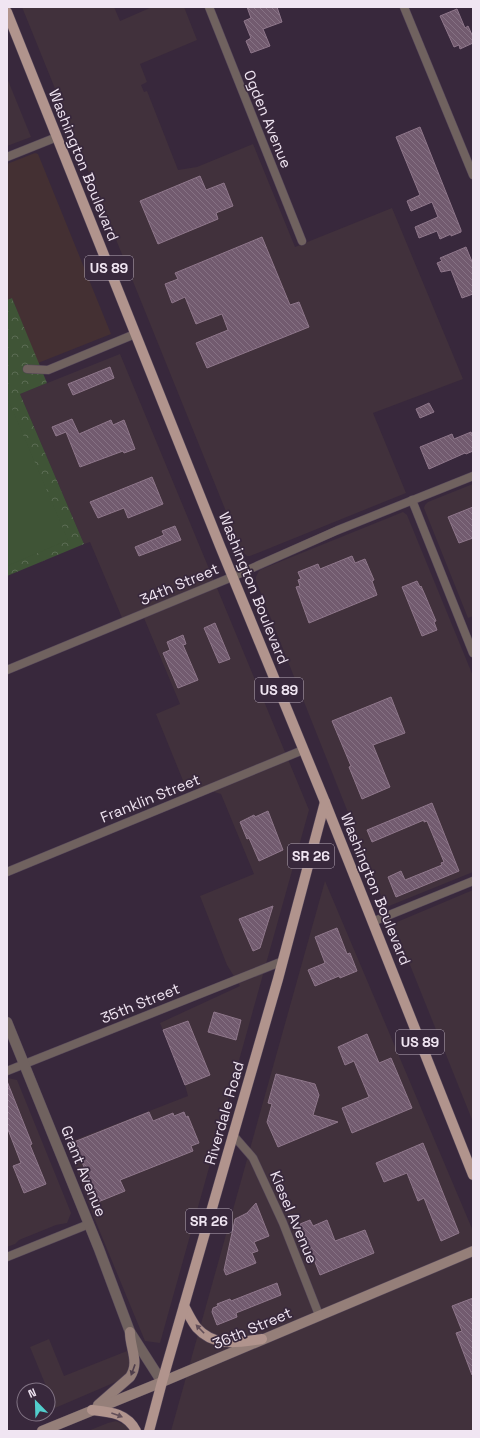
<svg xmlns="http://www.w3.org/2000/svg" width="480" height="1438" font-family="'Space Grotesk',sans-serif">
<defs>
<pattern id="forest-crowns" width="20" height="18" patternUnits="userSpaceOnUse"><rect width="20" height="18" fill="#3f5436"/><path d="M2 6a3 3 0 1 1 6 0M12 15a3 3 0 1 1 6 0" fill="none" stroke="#5b6c54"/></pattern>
<pattern id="building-back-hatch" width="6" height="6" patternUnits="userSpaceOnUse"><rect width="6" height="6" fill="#725b6f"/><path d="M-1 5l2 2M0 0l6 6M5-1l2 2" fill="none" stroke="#867284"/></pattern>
</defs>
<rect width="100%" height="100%" fill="#38283c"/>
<!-- commercial -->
<g fill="#41313c">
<path d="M22 7H114L120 21 152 7H184L197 40 140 64 147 82 141 85 144 92 147 91 178 170 197 167 253 144 295 247 392 208 463 379 373 413 406 493 250 556H247L242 551Z"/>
<path d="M7 78 31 137 7 146Z"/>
<path d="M120 354 309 810 160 1343 145 1341 93 1215 67 1143 188 1096 185 1085 160 1023 240 986 227 965 200 896 254 874 221 794 184 783 156 714 180 704 144 618 123 620 90 542 84 544 20 394Z"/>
<path d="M473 484V616L468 618 424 508 425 505 428 502Z"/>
<path d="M403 512 407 515 473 676V872L389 906 384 903 256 581V577L259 571 262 569Z"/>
<path d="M325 881 473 1231V1431H171Z"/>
<path d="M473 890V1122L394 925 397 922Z"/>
<path d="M8 1078 17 1080 71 1213 67 1223 56 1225 19 1240 15 1244 7 1247V1079Z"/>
<path d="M49 1339 64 1376 127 1351 131 1364 128 1374 118 1381 55 1408 30 1347Z"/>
<path d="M116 1421 125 1425 130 1431H88L108 1423Z"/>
</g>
<!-- education -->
<path fill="#443033" d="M35 153 38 154 111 334 38 363 12 298 7 300V164Z"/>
<!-- forest -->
<path fill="url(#forest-crowns)" d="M12 298 47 383 20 394 84 544 7 576V300Z"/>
<!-- garden -->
<path fill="#3f5436" d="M7 397 68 540 7 566Z"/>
<!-- building -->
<g fill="url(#building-back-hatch)" stroke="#8f778b">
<path d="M247 7H277L282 22 263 29 270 46 251 53 246 41 251 38 244 21 251 18Z"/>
<path d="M457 9 465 28 468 26 473 37V43L460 49 459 45 454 47 440 16Z"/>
<path d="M420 127 461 230V232L451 236V234L440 239 437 231 419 238 415 227 438 217 432 202 411 211 407 201 420 195 396 137Z"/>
<path d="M200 176 206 190 224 183 233 206 216 213 218 219 158 244 140 201Z"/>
<path d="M262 237 290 305 299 302 309 327 207 368 196 343 228 330 222 314 196 324 185 297 172 303 165 284 178 279 175 273Z"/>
<path d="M466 247 473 264V294L462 298 451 270 441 272 437 263 442 261 440 258Z"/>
<path d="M110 367 114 378 73 395 68 384Z"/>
<path d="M429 403 434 412 420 418 416 409Z"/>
<path d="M72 419 79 434 111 420 113 425 124 420 135 449 124 453 123 451 80 467 66 432 56 436 52 427Z"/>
<path d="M471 432 473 437V451L466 454 465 453 429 469 420 447 452 434 454 439Z"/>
<path d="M152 477 163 504 128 518 124 508 98 518 90 502Z"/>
<path d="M473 507V538L459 543 448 517Z"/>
<path d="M175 526 181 540 139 556 135 547 164 535 162 531Z"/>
<path d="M352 556 355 563 365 559 374 580 372 581 377 595 309 623 296 587 300 586 298 580 301 579 298 572 318 564 320 569Z"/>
<path d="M417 581 420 587 421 586 425 595 436 621 434 622 437 630 422 636 402 587Z"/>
<path d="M215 623 230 659 219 663 204 628Z"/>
<path d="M183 635 186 644 183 645 198 680 178 688 163 653 170 650 167 642Z"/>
<path d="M391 697 405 733 373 745 390 787 362 799 349 767 351 766 332 721Z"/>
<path d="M432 803 459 871 396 897 388 877 401 871 405 880 442 865 441 863 444 862 427 821 424 822V820L372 842 367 830Z"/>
<path d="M268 811 283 850 259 861 249 838 247 839 240 822 254 815 255 817Z"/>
<path d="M273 906 260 948 253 951 239 919Z"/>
<path d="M337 928 347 954 350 953 357 971 340 978 339 976 315 986 308 970 325 963 315 937Z"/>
<path d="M214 1012 241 1020 236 1040 208 1032Z"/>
<path d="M188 1021 210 1075 185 1085 163 1030Z"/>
<path d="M367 1034 379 1063 391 1058 412 1108 352 1133 342 1108 369 1097 354 1061 345 1065 338 1047Z"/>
<path d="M276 1074 315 1084 319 1095 313 1115 338 1122 278 1147 267 1122 272 1104 268 1103Z"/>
<path d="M7 1081 32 1144 30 1145 46 1184 24 1193 13 1166 21 1163 7 1127Z"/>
<path d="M149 1112 153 1121 173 1113 174 1116 184 1112 186 1117 188 1116 199 1143 191 1146 193 1151 120 1180 125 1191 98 1202 74 1142Z"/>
<path d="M423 1143 459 1233 441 1241 424 1198 418 1201 407 1173 384 1182 376 1163Z"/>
<path d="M256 1203 269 1236 254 1242 258 1251 252 1253 256 1263 226 1275 224 1270 235 1219 247 1213Z"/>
<path d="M310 1220 313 1226 327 1220 335 1241 365 1230 374 1253 320 1275 300 1224Z"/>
<path d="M277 1283 281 1295 236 1313 237 1317 217 1325 212 1312 213 1308 218 1306 217 1304 230 1299 231 1301Z"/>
<path d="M473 1298V1375H472L456 1333 462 1331 452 1306Z"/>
</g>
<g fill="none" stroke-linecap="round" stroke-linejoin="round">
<defs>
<g id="minor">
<path d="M209 7 302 241"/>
<path d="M404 7 473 175"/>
<path d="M7 157 57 137"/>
<path d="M27 369 48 370 135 334"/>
<path d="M412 500 473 653"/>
<path d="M7 670 232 577 338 530 473 476"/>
<path d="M7 872 303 750"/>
<path d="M372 922 473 881"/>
<path d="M7 1071 283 961"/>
<path d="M233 1135 253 1158 283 1223 319 1315"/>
<path d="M7 1257 89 1224"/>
</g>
<path id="tertiary" d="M7 1022 99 1249 130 1332 162 1382"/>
<g id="secondary">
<path d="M98 1405 130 1377C140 1362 130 1349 130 1332"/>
<path d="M42 1431 162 1382 473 1251"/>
</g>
<g id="primary">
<path d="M7 12 220 546 325 802 473 1175"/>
<path d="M184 1306C188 1313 192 1322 197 1328 215 1348 239 1342 262 1339"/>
<path d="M92 1410C110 1412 127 1413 136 1431"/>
<path d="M149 1431 162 1382 278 979 325 802"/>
</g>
</defs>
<!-- minor casing -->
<use href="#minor" stroke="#554659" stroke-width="9"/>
<!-- tertiary casing -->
<use href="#tertiary" stroke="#554659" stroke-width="11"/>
<!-- secondary casing -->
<use href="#secondary" stroke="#554659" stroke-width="11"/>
<!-- primary casing -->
<use href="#primary" stroke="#554659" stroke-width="11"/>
<!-- minor -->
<use href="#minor" stroke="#70625f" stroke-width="8"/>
<!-- tertiary -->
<use href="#tertiary" stroke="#70625f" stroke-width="10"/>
<!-- secondary -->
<use href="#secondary" stroke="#957f79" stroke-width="10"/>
<!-- primary -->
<use href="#primary" stroke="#b1948d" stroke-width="10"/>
</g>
<!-- one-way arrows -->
<defs><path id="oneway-solid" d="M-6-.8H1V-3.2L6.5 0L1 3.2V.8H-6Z"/></defs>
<g fill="#624e58">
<use href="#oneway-solid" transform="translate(200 1329) rotate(-134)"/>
<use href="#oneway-solid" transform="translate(117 1415) rotate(20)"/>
</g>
<use fill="#4f3e4b" href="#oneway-solid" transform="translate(133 1370) rotate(110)"/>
<g text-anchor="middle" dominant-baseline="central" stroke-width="3.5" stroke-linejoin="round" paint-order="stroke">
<!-- shield labels -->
<g fill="#38283c" stroke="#b9acbb" stroke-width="1">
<rect x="85" y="256" width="48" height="24" rx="3"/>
<rect x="255" y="678" width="48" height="24" rx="3"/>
<rect x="288" y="844" width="46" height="24" rx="3"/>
<rect x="396" y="1030" width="48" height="24" rx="3"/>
<rect x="186" y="1209" width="46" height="24" rx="3"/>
</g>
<g font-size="14" font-weight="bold" fill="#f0e5f2">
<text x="109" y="268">US 89</text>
<text x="279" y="690">US 89</text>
<text x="311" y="856">SR 26</text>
<text x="420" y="1042">US 89</text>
<text x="209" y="1221">SR 26</text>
</g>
<!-- street labels -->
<g font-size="15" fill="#f0e5f2" stroke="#38283c">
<text transform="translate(268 119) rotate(68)">Ogden Avenue</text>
<text transform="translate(84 165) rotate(68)">Washington Boulevard</text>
<text transform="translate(179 584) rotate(-23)">34th Street</text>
<text transform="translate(254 588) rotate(68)">Washington Boulevard</text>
<text transform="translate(150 798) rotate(-22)">Franklin Street</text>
<text transform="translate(376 889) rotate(68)">Washington Boulevard</text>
<text transform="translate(140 1003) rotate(-22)">35th Street</text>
<text transform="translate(224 1113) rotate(-74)">Riverdale Road</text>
<text transform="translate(84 1171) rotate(68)">Grant Avenue</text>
<text transform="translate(294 1217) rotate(67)">Kiesel Avenue</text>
<text transform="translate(252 1328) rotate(-23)">36th Street</text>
</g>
</g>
<!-- border -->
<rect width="480" height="1438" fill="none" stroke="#f0e5f2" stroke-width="16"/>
<!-- north arrow -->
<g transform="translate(36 1402) rotate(337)"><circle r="19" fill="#38283c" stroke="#827485"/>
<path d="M0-3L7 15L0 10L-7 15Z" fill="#52cdcc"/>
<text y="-6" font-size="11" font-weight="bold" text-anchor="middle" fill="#f0e5f2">N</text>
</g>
</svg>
